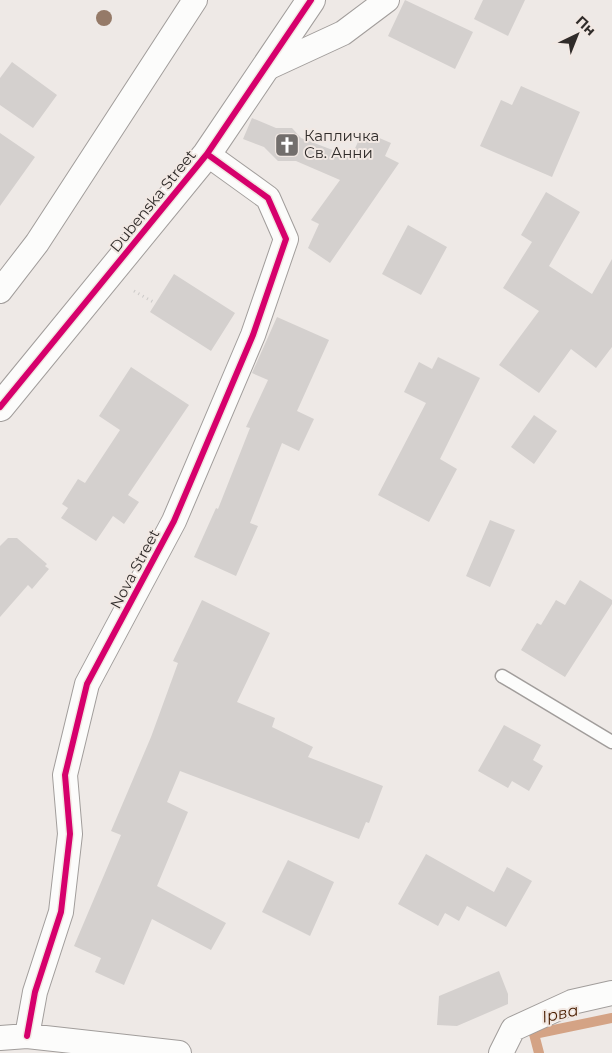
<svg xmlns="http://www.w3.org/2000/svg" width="612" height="1053" font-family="Montserrat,sans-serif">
<rect width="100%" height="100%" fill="#eee9e6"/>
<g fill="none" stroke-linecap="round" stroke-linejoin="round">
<path stroke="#d4a385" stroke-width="10" d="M539,1053L534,1034L612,1018"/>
</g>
<path fill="#d4d0ce" d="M405,0L473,32L455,69L388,36Z
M483,0H525L508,36L474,19Z
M12,62L57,95L33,128L0,105V78Z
M521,86L580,112L552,177L480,146L501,100L512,105Z
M252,118L276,128H292L301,138L351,157L363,131L391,143L385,156L399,163L330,263L308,248L319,224L311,220L340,180L296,161H278L264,147L243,139Z
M0,133L35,157L0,206Z
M546,192L580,212L549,266L592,294L612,259V347L596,368L571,349L539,393L499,365L539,311L503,288L532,242L521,235Z
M408,225L447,247L421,295L382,274Z
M174,274L235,313L211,351L150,312Z
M277,317L329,340L297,411L314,419L299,451L282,443L250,523L258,526L236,576L194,557L216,508L218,509L250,428L246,427L268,380L252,373Z
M438,357L480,378L440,459L457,469L429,522L378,495L426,403L404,392L419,362L432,369Z
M131,367L189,405L128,495L139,502L124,524L113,516L96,541L61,518L68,508L62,504L78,479L85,483L120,430L99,416Z
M534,415L557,431L534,464L511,447Z
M490,520L515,530L490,587L466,576Z
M8,538H17L47,564L45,566L49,569L32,589L28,585L0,617V546Z
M580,580L612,600V604L565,677L521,650L537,623L541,625L556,600L565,605Z
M202,600L270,633L237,702L275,718L272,727L313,747L308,757L383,786L369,823L366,822L359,839L180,771L167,802L188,812L157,886L226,923L211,950L152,919L124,985L95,972L101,958L74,946L121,835L111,831L151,737L178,663L173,661Z
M504,725L541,745L533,760L543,766L529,791L512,781L508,788L478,771Z
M426,854L494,892L507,867L532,881L506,927L467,906L459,921L445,913L438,926L398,904Z
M288,860L334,882L310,936L262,912Z
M499,971L508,994V1004L457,1026L437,1025L439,996Z"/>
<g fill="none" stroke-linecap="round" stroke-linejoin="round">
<defs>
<path id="service" d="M502,676L612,742"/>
<path id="minor" d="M265,69L343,33L387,0
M0,291L37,243L195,0
M27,1036L35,992L61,912L70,834L65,775L87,684L174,521L253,335L286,239L268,198L207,154
M0,1038L27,1036L179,1053
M501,1053L513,1029L572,1002L612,993"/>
<path id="secondary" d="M0,407L207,154L311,0"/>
</defs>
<use href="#service" stroke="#a19d9b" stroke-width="15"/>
<use href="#minor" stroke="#a19d9b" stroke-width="26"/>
<use href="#secondary" stroke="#a19d9b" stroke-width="30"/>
<path stroke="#cbc9c8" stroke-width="3" stroke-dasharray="1 4" stroke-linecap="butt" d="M134,291L155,303"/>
<use href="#service" stroke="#fcfcfb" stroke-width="12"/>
<use href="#minor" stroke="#fcfcfb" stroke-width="24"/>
<use href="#secondary" stroke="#fcfcfb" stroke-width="28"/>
<defs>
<path id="cycleway" d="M0,407L207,154L311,0
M27,1036L35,992L61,912L70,834L65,775L87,684L174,521L253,335L286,239L268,198L207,154"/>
</defs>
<use href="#cycleway" stroke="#f1e8e3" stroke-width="9"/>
<use href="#cycleway" stroke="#d6006c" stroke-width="6"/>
</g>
<circle fill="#957a68" cx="104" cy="18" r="8"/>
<defs>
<symbol id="church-square" viewBox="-11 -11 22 22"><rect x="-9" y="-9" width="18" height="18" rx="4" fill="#726e6c" stroke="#f1e8e3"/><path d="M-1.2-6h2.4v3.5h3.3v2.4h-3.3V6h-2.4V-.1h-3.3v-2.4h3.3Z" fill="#fff"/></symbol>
</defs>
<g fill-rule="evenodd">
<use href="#church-square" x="273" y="131" width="28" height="28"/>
</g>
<g text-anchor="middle" stroke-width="4" stroke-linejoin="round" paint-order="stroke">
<g font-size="15" fill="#302c2a" stroke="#f1e8e3" text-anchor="start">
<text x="304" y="141">Капличка<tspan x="304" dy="17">Св. Анни</tspan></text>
</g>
<g font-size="15" fill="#302c2a" stroke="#f1e8e3">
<text transform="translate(153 201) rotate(-51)" y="5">Dubenska Street</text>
<text transform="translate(135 569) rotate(-62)" y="5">Nova Street</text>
</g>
<g font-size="16" font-style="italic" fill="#4a1e00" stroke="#f1e8e3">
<text transform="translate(560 1013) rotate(-12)" y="6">Ірва</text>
</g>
</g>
<g transform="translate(577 35) rotate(43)" stroke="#f1e8e3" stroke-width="4" paint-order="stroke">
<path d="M0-4L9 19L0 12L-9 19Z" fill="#302c2a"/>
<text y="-8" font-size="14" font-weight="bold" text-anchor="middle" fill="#302c2a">Пн</text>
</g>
</svg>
